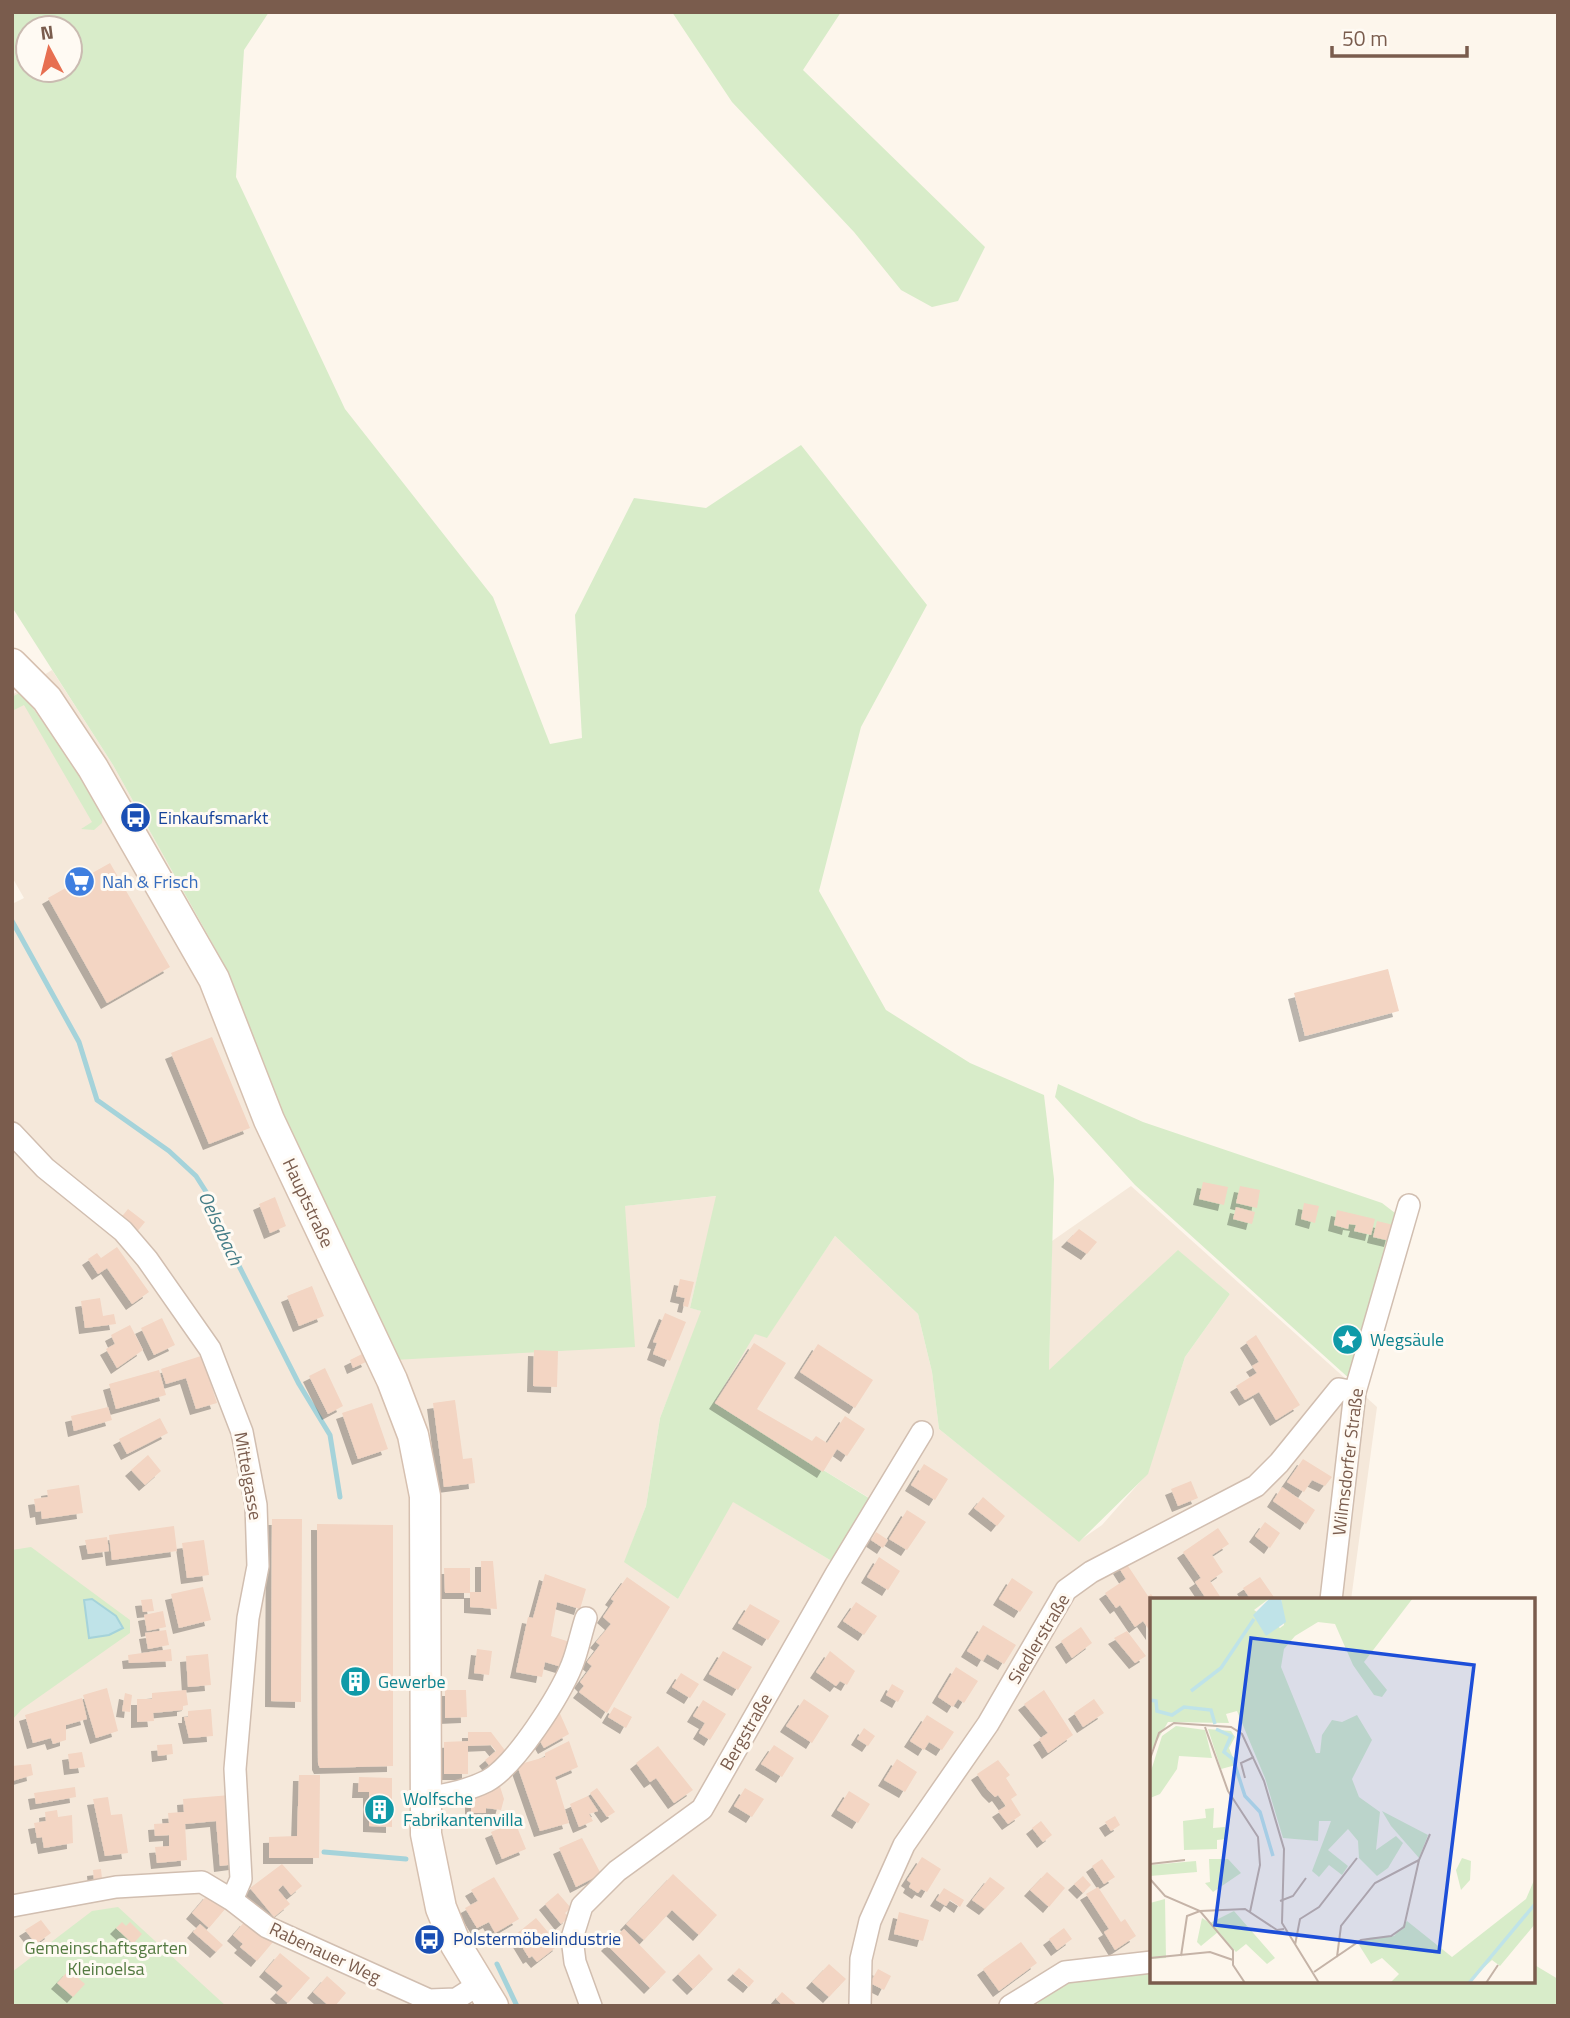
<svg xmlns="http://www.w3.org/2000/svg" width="1570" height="2018" font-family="'Titillium Web',sans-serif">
<defs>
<filter id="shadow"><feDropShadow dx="-6" dy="6" stdDeviation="0" flood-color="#0004"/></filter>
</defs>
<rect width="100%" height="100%" fill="#fdf6ec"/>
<path fill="#f5e8da" d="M52,670L113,765L220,957L257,1051L624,1206L717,1196L690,1308L702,1311L660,1418L646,1506L625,1561L678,1599L732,1501L835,1563L871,1499L713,1403L755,1333L767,1337L835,1236L918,1314L932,1372L939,1429L1079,1541L1102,1525L1147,1474L1185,1357L1230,1294L1178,1251L1049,1371L1052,1241L1131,1186L1377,1407L1351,1600H1152V1967L1064,1978L1035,2006H12V904L24,898L12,877V695Z"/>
<path fill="#d8ecc9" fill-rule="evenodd" d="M12,12H269L244,50L236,177L345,409L493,597L550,744L582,738L575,615L634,498L706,508L801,445L927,605L861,727L819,891L886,1010L970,1063L1044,1095L1054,1179L1049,1370L1178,1250L1230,1294L1185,1357L1148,1474L1079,1542L939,1429L932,1372L918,1314L835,1236L767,1338L755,1334L714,1403L872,1500L835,1563L733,1502L678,1599L624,1562L646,1506L660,1418L701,1311L690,1308L716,1196L625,1206L635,1347L393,1360L272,1105L257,1051L220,957L113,765L12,607ZM28,28H70V70H28Z
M672,12H841L803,70L985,247L958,301L932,307L901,290L854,232L732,102Z
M21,692L68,757L103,814L102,823L94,830L81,829L92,822L24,705L12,711V697Z
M1058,1084L1143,1122L1382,1203L1395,1213L1398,1223L1352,1381L1135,1185L1055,1097Z
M31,1547L130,1620V1633L22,1709L12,1720V1550Z
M118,1907L226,2006H12V1972L92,1911Z
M1533,1964L1558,1979V2006H1035L1064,1978L1152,1967V1981H1533Z"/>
<path fill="#bfe3e8" stroke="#a5d3da" stroke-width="2" d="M92,1599L116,1616L123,1628L109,1635L89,1638L84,1600Z"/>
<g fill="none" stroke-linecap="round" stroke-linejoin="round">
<path stroke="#a5d3da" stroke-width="5" d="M12,921L79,1042L97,1100L169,1151L196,1176L210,1198L238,1264L299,1384L330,1435L340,1497
M324,1852L406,1859
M497,1964L517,2006"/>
</g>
<path fill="#f3d5c3" filter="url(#shadow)" d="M110,863L170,967L107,1003L48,898Z
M1388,969L1399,1011L1305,1036L1294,993Z
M212,1037L250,1128L209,1144L171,1053Z
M1203,1182L1228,1187L1224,1205L1199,1199Z
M1240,1186L1260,1190L1257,1208L1236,1203Z
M275,1197L286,1226L270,1233L259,1204Z
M1304,1203L1319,1206L1315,1223L1301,1219Z
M1236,1207L1255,1212L1252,1224L1233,1219Z
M128,1209L145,1222L136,1233L119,1220Z
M1337,1210L1375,1219L1371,1235L1354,1231L1356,1225L1349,1224L1348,1229L1334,1225Z
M1377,1221L1394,1225L1390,1241L1373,1237Z
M1079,1229L1097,1242L1087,1254L1067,1241Z
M117,1247L149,1292L132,1304L107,1268L98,1274L88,1259L97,1253L101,1258Z
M680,1279L694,1282L688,1307L683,1306L685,1298L676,1296Z
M312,1286L324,1316L299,1326L287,1296Z
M100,1298L103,1316L114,1314L116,1324L85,1328L81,1301Z
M665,1313L686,1322L670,1361L653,1354L657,1343L653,1342Z
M162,1318L175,1345L154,1355L141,1328Z
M130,1325L143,1350L117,1368L106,1349L115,1344L111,1335Z
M1256,1335L1300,1405L1276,1420L1259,1392L1245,1400L1236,1386L1257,1373L1252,1366L1259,1362L1246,1342Z
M754,1343L786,1363L757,1409L812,1441L816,1436L827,1443L845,1416L865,1429L847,1456L837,1449L823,1472L715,1403Z
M818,1344L873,1380L855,1408L800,1372Z
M534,1350L558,1351L557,1387L533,1386Z
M364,1353L368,1361L353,1368L350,1360Z
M207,1354L214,1374L208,1375L217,1403L196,1409L186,1378L166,1384L161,1369Z
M325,1368L343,1406L328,1414L309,1376Z
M159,1370L166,1395L116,1409L109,1384Z
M455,1400L463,1459L472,1458L475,1483L444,1487L433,1403Z
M372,1403L388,1449L358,1459L342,1413Z
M108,1407L112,1420L74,1431L71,1416Z
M160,1418L168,1433L127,1454L119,1439Z
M148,1455L161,1471L145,1485L131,1470Z
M1303,1459L1332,1477L1325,1486L1312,1480L1304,1492L1287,1482Z
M924,1464L948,1479L935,1500L911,1485Z
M1191,1481L1198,1498L1178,1506L1171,1489Z
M79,1485L83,1513L42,1519L41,1511L36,1512L34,1499L48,1497L47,1490Z
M1282,1487L1315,1510L1306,1524L1273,1501Z
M983,1497L1005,1516L997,1526L974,1508Z
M907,1510L926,1522L907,1550L889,1539Z
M272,1519H302L301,1702L271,1701Z
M1265,1522L1280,1533L1270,1548L1255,1536Z
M317,1524L393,1525V1766L320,1768L318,1764Z
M174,1526L177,1551L112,1560L109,1535Z
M1218,1528L1229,1544L1212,1555L1223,1572L1210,1581L1221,1598L1207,1600L1195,1582L1201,1578L1183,1552Z
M876,1532L888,1540L883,1548L871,1540Z
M107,1537L109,1551L88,1554L85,1540Z
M204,1540L209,1575L187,1578L182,1543Z
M879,1557L900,1571L888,1590L867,1577Z
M481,1561H493L497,1609L470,1607V1592H481Z
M1126,1563L1148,1596L1151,1594L1155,1600H1152V1634L1143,1621L1135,1627L1120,1605L1116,1608L1105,1593L1126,1579L1119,1568Z
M444,1568H470V1593H445Z
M545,1574L586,1589L580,1609L557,1602L551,1636L573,1643L565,1668L545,1662L542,1677L516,1672L528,1617L533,1618Z
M627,1577L670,1607L607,1713L579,1692L584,1686L580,1682L592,1666L587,1662L600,1645L596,1642L611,1624L603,1617L614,1601L611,1599Z
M1260,1577L1276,1600H1251L1243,1588Z
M1012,1578L1033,1592L1020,1612L999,1599Z
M203,1587L211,1620L179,1628L171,1594Z
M152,1599L154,1611L143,1612L141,1600Z
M856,1602L877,1616L864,1635L843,1621Z
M750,1604L780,1621L768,1640L738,1623Z
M163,1611L166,1627L147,1631L144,1615Z
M983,1625L1016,1645L1004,1664L987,1654L983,1661L967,1651Z
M1081,1627L1092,1643L1072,1658L1061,1641Z
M166,1630L169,1645L148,1649L145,1633Z
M1127,1631L1146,1656L1135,1663L1114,1638Z
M171,1649L172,1661L129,1663L128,1655Z
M477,1649L492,1651L489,1675L474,1673Z
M723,1651L752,1667L738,1690L709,1674Z
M830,1651L855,1671L847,1685L840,1681L836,1686L816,1672Z
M208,1654L211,1685L188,1687L186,1656Z
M956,1667L978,1681L964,1703L958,1699L953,1707L938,1697Z
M681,1673L699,1684L690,1698L672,1687Z
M892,1684L904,1691L898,1702L886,1695Z
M107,1688L118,1731L96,1738L83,1695Z
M186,1690L188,1705L183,1706V1710L153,1713L154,1721L137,1722V1699H152V1693Z
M445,1690H466L467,1717L445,1718Z
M1044,1690L1073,1735L1048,1753L1039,1739L1048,1733L1024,1704Z
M125,1693L132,1695L130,1712L122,1711Z
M82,1698L87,1719L66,1725V1740L53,1744L51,1738L33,1743L25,1715Z
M804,1699L829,1716L812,1743L786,1726Z
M1094,1699L1104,1713L1083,1727L1074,1713Z
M703,1700L726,1714L710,1740L699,1733L705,1723L693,1716Z
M557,1707L569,1734L544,1748L537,1736Z
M614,1707L632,1717L626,1728L608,1717Z
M211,1709L213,1736L189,1738L184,1717H188V1711Z
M927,1715L954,1732L942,1750L929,1742L924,1750L910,1741Z
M864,1728L875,1736L868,1746L857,1739Z
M468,1732H491L507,1753L491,1768L485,1760L496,1751L491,1745L468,1746V1774H444V1742L468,1741Z
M569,1741L578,1767L555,1777L569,1823L540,1831L517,1765L545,1757V1753Z
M172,1744L173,1754L158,1756L157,1745Z
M774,1745L794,1758L782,1777L761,1764Z
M658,1746L693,1790L674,1803L656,1778L650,1782L636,1763Z
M82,1752L85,1767L70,1769L68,1754Z
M897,1759L917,1772L905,1792L884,1780Z
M998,1760L1010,1775L1006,1778L1017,1795L1011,1799L1021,1815L1008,1824L998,1811L1006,1806L998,1795L995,1797L988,1790L977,1774Z
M31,1764L33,1775L12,1781V1766Z
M299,1775H320L319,1858H269V1837L297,1836Z
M359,1777L392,1778V1827L369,1826V1792H358Z
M497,1777L504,1799L501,1810L486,1808V1813H471V1792Z
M75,1787L76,1797L36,1804L34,1793Z
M597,1788L615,1812L607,1817L590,1793Z
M745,1788L764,1799L752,1817L734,1806Z
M849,1791L870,1804L858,1823L837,1810Z
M230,1795L235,1864L220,1866L216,1821L185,1824L187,1860L157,1863L155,1847L169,1846V1835L155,1836L154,1824L169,1823L168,1813L184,1812L183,1799Z
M588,1796L598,1811L589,1814L593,1821L579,1827L570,1804Z
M108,1797L111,1815L122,1814L128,1853L105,1856L93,1799Z
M57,1810L58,1817L72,1815L73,1843L44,1848L42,1837L37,1838L34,1823L46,1821L45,1812Z
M1115,1816L1120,1825L1111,1831L1105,1822Z
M1041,1821L1052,1835L1043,1842L1032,1828Z
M515,1822L526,1849L502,1859L491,1832Z
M582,1838L601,1874L576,1887L559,1848Z
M922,1857L941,1869L927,1892L921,1889L918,1893L909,1887L911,1883L907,1880Z
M1102,1859L1115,1877L1104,1884L1092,1866Z
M282,1864L302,1886L291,1895L283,1885L278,1890L290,1904L274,1917L250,1888Z
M101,1869L102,1879L94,1880L93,1870Z
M1047,1872L1065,1888L1049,1907L1030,1890Z
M673,1874L717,1915L699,1935L672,1910L644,1940L626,1924Z
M1083,1876L1091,1885L1083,1893L1074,1884Z
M494,1877L519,1919L495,1933L489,1922L477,1928L465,1908L478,1901L471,1890Z
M990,1877L1005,1888L985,1909L972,1900Z
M1098,1887L1121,1922L1125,1919L1136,1936L1115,1950L1104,1932L1109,1929L1086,1894Z
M944,1888L964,1900L960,1907L950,1900L946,1906L936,1900Z
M209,1893L226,1908L209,1928L192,1913Z
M558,1893L571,1908L565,1913L569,1917L561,1924L545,1904Z
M899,1912L929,1920L923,1941L894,1934Z
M536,1918L559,1945L537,1962L532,1956L529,1958L515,1935Z
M41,1920L51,1933L36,1944L25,1930Z
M246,1920L273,1942L257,1961L240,1947L243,1944L233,1935Z
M122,1922L126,1926L130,1922L142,1934L133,1944L116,1928Z
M200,1924L223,1945L216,1952L193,1932Z
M1064,1928L1072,1939L1057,1950L1049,1939Z
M624,1929L666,1972L650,1988L607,1945Z
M1021,1942L1037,1963L999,1991L983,1969Z
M280,1953L310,1978L288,2003L276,1993L283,1986L265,1971Z
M699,1954L713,1969L693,1989L678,1974Z
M829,1964L846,1979L829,1997L812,1982Z
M739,1968L754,1981L749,1987L733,1974Z
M878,1969L891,1976L884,1990L870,1983Z
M69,1970L85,1984L73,1997L57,1983Z
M327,1976L346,1993L335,2006H329L313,1992Z
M782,1992L798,2006H783L776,1999Z"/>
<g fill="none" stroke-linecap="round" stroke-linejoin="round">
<defs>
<path id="street" d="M12,1133L45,1168L123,1231L147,1259L210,1349L242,1432L256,1505L258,1566L248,1618L235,1769L241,1879L232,1900
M1331,1600L1355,1392L1409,1205
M425,1798C447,1795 467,1791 487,1781C516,1765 560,1695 572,1665C578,1650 581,1633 586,1618
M12,1906L116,1887L202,1882L232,1900L267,1927L429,2000L456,1999L478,1985
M591,2006L575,1962L572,1938L582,1906L617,1871L702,1809L836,1574L922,1432
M860,2006L861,1959L870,1921L904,1845L988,1724L1066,1590L1091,1572L1256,1486L1279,1463L1339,1389L1355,1392
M1010,2006L1065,1972L1152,1962"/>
<path id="secondary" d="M12,664L47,699L93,768L214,979L269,1120L392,1380L413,1435L425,1496L426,1834L441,1908L456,1945L493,2006"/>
</defs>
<use href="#street" stroke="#d1beb0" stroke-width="24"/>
<use href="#secondary" stroke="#d6c0b0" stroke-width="33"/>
<use href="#street" stroke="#fff" stroke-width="21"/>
<use href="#secondary" stroke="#fff" stroke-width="30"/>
</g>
<defs>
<symbol id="bus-disc" viewBox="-11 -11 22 22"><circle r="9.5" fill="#1a4fb4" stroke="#fffaf3"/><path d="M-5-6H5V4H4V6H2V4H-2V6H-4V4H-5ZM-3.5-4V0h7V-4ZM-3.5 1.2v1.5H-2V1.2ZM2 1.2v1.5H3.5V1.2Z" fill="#fff"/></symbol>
<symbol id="supermarket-disc" viewBox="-11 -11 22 22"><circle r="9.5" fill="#3f7fe0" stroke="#fffaf3"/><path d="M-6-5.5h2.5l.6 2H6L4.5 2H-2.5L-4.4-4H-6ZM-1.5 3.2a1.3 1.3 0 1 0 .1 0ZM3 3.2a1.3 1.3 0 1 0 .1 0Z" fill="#fff"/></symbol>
<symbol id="sight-disc" viewBox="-11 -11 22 22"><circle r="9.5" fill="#0f9aa8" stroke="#fffaf3"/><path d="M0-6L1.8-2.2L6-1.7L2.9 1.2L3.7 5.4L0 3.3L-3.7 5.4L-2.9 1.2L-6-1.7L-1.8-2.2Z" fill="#fff"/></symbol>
<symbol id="building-disc" viewBox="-11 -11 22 22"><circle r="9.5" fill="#0f9aa8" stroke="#fffaf3"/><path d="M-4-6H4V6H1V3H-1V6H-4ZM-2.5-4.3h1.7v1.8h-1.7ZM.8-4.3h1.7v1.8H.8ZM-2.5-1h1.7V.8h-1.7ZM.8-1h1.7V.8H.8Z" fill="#fff"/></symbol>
</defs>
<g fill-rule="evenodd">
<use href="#bus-disc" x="118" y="800" width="35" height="35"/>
<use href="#supermarket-disc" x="62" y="864" width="35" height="35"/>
<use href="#sight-disc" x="1330" y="1322" width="35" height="35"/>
<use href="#building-disc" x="338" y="1664" width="35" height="35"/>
<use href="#building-disc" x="362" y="1792" width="35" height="35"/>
<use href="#bus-disc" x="412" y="1922" width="35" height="35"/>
</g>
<g text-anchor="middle" stroke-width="6" stroke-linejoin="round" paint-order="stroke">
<g font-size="18" fill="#164399" stroke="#fffaf3" text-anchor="start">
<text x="158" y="824">Einkaufsmarkt</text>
<text x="453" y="1945">Polstermöbelindustrie</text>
</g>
<g font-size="18" fill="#366cbe" stroke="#fffaf3" text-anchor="start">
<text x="102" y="888">Nah &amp; Frisch</text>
</g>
<g font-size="18" fill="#7a5c4d" stroke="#fffaf3">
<text transform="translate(308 1203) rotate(65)" y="6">Hauptstraße</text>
<text transform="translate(1348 1462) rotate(-83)" y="6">Wilmsdorfer Straße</text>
<text transform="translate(248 1476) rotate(80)" y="6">Mittelgasse</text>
<text transform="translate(1039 1639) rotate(-59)" y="6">Siedlerstraße</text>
<text transform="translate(746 1732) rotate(-60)" y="6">Bergstraße</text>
<text transform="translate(325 1953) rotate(25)" y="6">Rabenauer Weg</text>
</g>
<g font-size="18" fill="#0d838f" stroke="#fffaf3" text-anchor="start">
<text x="1370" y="1346">Wegsäule</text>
<text x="378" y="1688">Gewerbe</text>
<text x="403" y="1805">Wolfsche<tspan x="403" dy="21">Fabrikantenvilla</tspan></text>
</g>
<g font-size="18" fill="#537a41" stroke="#fffaf3">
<text x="106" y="1954">Gemeinschaftsgarten<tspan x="106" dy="21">Kleinoelsa</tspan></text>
</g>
<g font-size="19" font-style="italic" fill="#437c86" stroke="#fffaf3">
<text transform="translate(221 1228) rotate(65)" y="7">Oelsabach</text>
</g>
</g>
<g transform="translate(1150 1598)">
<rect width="385" height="385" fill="#fdf6ec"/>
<path d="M0,0H120L104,12L130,30L134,27L131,0H263L214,64L237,92L232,99L224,97L203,67L185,26L168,24L145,38L134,51L131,69L166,155H170L172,137L182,122L192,124L207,117L222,142L202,181L209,199L230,214L226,252L246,238L253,245L238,270L227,278L209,260L208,243L198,231L178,252L198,268L192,277L179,267L169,279L162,273L181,223H169L168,243L133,240L115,180L87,113L76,116L79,125L18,124L0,155ZM26,128L55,132L62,160L29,158L27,171L10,196L0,200V176L12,138ZM58,131L81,133L85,139L79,150L86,167L71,171ZM64,210L63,230L75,229L76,241L67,242V251L34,252L33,223L56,220L55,211ZM232,213L278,237L269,260L241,228ZM312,260L321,263L320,282L311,292L306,272ZM59,261H78L91,275L63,294L55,285L60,284ZM46,263L47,274L0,278V267ZM385,280V326L350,368L342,362L317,385H240L249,376L232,360L221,366L209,347L217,340L244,338L257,323L302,359L376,301ZM15,301L16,360L0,361V305ZM84,313L125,360L117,366L96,346L86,354L68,334L51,348L47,344L52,320L60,325Z" fill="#d8ecc9"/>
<path d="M120,0H131L136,24L116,38L103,17Z" fill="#bfe3e8"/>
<path fill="none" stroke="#bfe3e8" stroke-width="3.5" d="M41,93L71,70L104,21M0,102L6,103L7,113L22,117L34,109L61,112L65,126M66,131L81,138L74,154L83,161L95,198L110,214L123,258M319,385L385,306"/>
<path fill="none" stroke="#c5b3a7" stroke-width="2" d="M55,129L78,193L108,239L110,267L100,314M0,161L9,135L24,125L81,129L92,136L114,183L134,251L132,325L169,385M95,180L91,165L104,159M0,266L35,262M0,281L15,298L50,313L83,352V367L95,385M130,303L143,298L156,280M145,347L150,321L169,309L207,260M31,358L37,318L50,313L95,311L127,332L134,331M187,359L191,328L225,285L269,262M0,360L60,354L83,362M164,374L211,342L241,338L254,329L269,262L280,236M336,385L348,367"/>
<path fill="#1d4ed8" fill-opacity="0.15" stroke="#1d4ed8" stroke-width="3.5" d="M101,40L324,67L289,354L65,327Z"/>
<rect width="385" height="385" fill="none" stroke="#7a5c4d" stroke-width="3.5"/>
</g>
<rect width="1570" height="2018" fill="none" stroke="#7a5c4d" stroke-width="28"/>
<g transform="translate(49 49) rotate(353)"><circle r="33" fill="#fffaf3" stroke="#cabbb1" stroke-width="2"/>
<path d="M0-5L12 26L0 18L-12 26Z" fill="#e76f51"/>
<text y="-10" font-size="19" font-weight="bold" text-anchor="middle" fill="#7a5c4d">N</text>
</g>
<path d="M1332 46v10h135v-10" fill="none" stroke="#7a5c4d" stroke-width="3.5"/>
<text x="1342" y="46" font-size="21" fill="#7a5c4d" stroke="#fffaf3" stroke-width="5" paint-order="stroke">50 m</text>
</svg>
